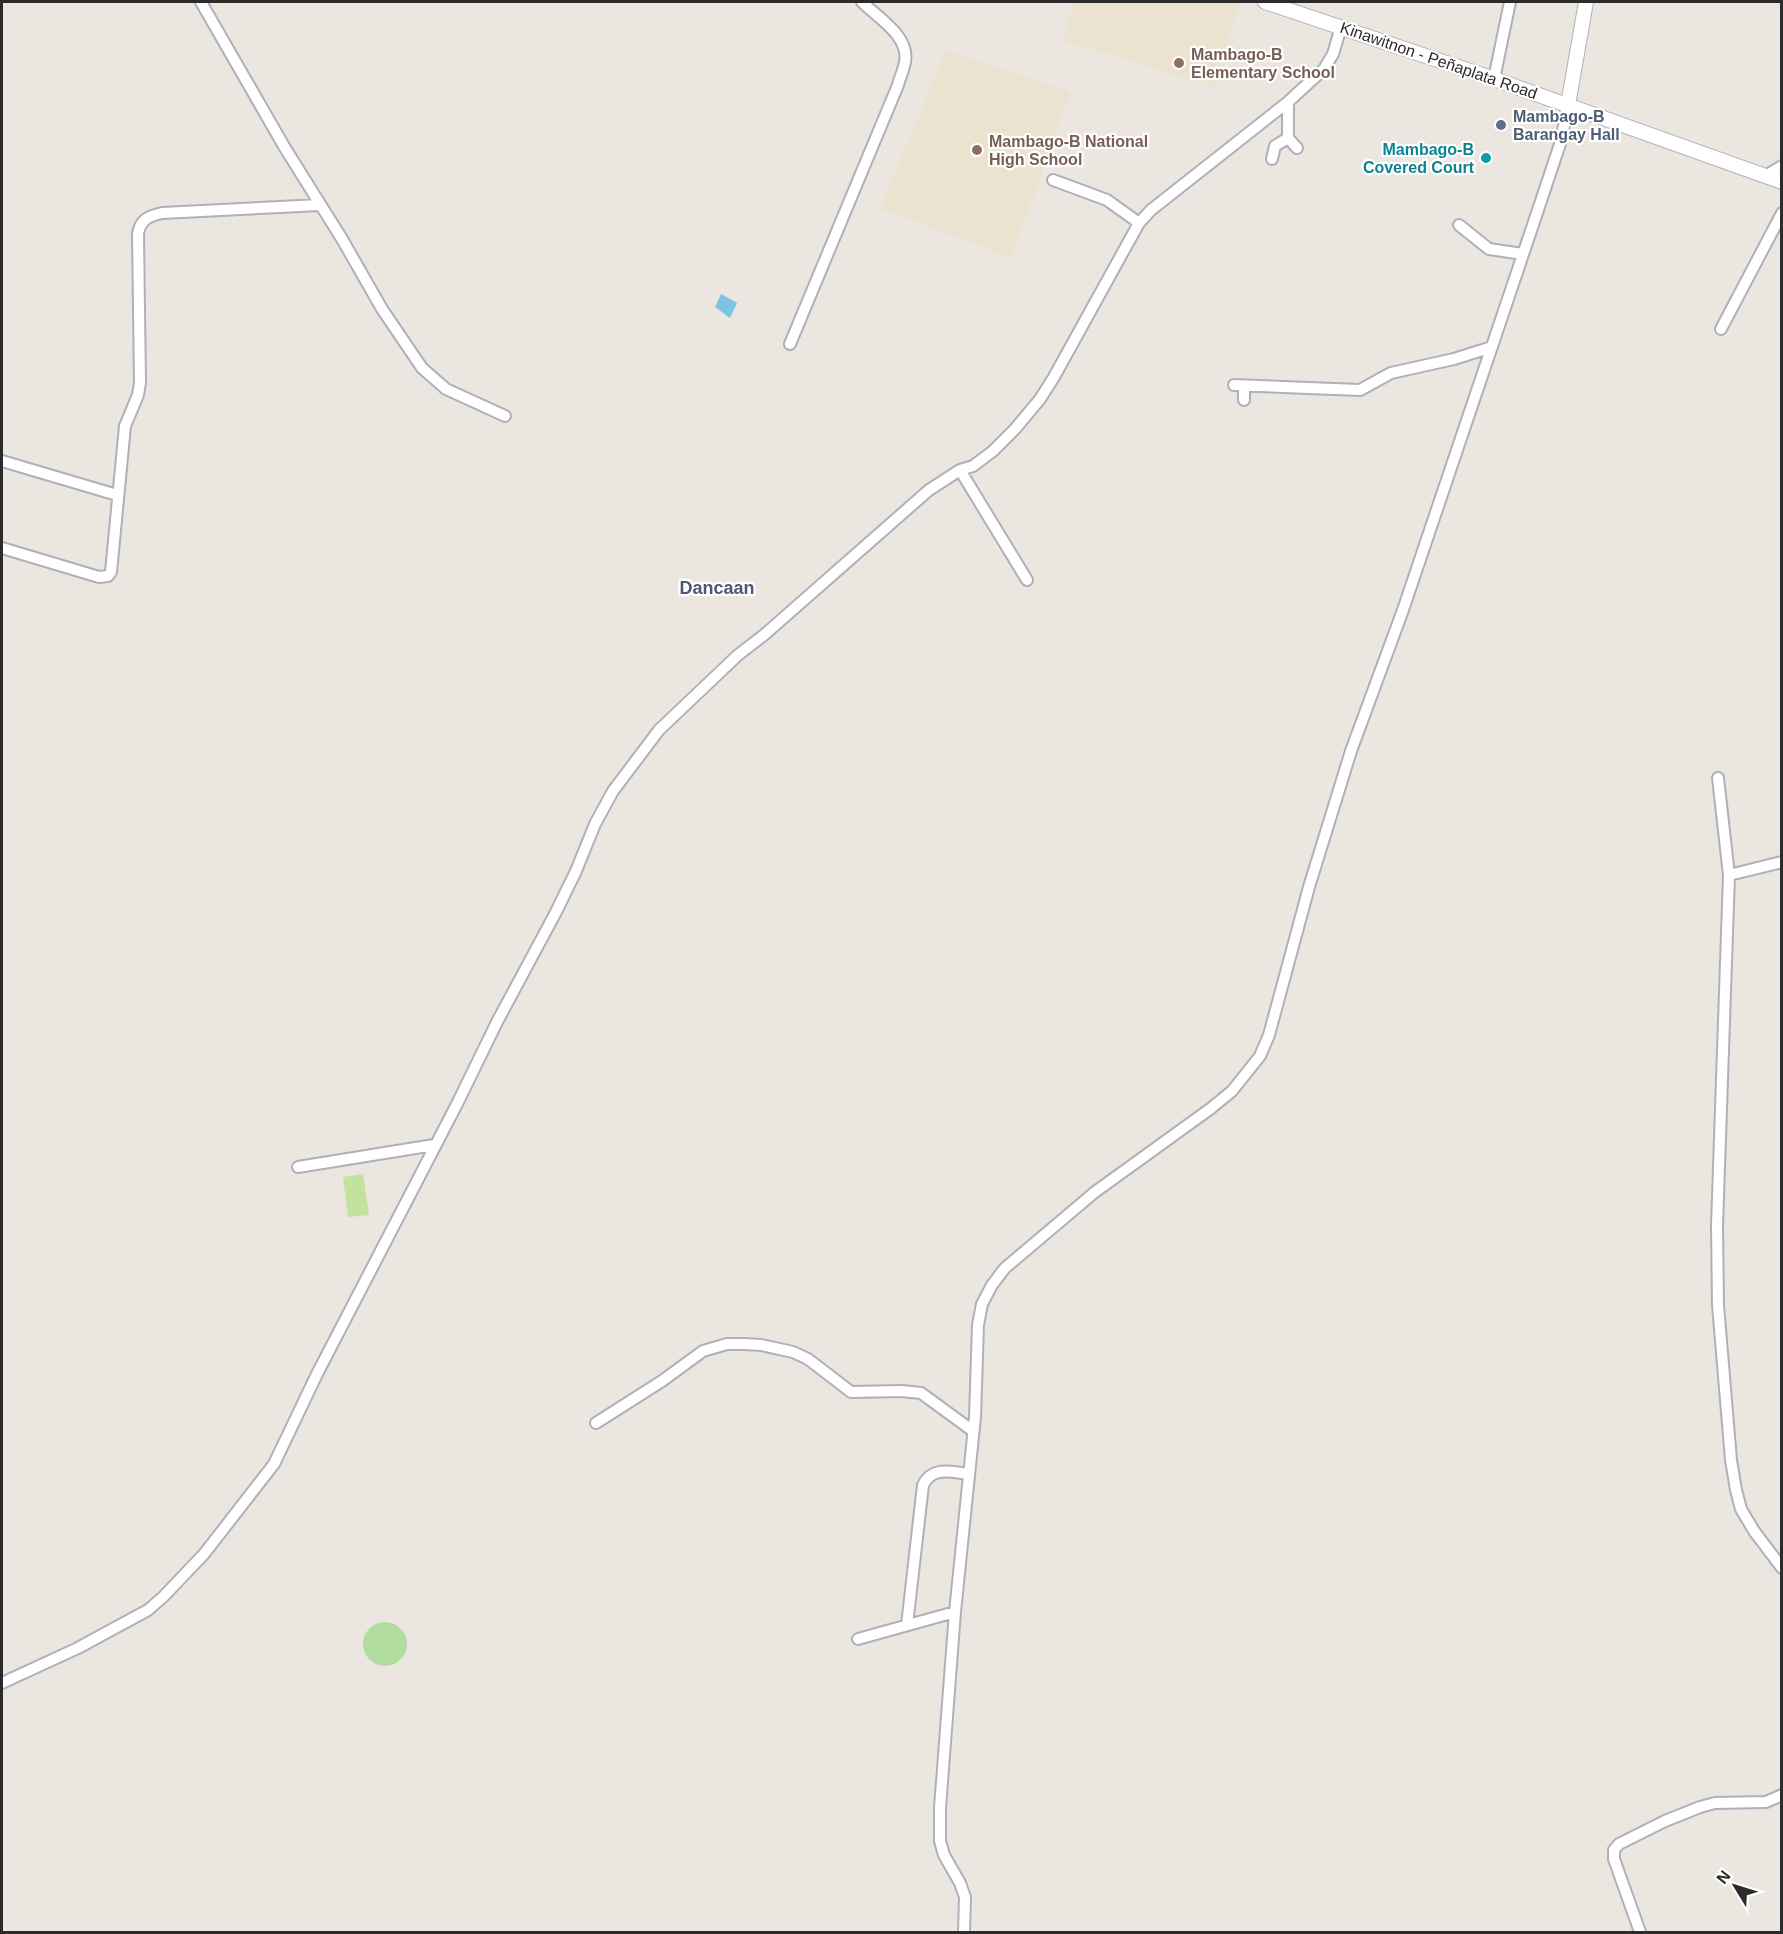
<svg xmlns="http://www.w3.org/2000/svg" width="1783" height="1934" font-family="Arial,sans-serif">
<rect width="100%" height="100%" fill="#ebe6df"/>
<path fill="#ebe3d0" d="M1074,2H1232L1240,4L1213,87L1062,40Z
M946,51L1071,92L1011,258L880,208Z"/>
<path fill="#b3dca1" d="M363 1644a22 22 0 1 1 44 0a22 22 0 1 1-44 0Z"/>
<path fill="#c3e29e" d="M363,1174L369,1215L348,1217L343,1177Z"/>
<path fill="#7dc4e2" d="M721,294L737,303L730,318L715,307Z"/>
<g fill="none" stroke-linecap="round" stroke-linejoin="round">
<defs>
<path id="street" d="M201,2L285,148L342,239L382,309L422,368L446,389L505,416
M1494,79L1510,2
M1288,102V138L1297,148
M1272,159L1275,146L1288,138
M1767,175L1782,166
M1053,180L1107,200L1139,223
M1459,225L1489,249L1523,254
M1721,329L1782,213
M790,344L898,85C900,77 904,69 905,62C910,36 877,17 862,2
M1234,385L1360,390L1391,373L1454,359L1492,347
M1244,400V386
M2,461L117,495
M960,470L1027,580
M2,548L99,577L108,576L111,572L125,426L138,395L140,383L138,233C141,219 149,216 162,213L320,205
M1718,778L1729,875L1717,1226L1718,1305L1731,1460L1736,1490L1741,1509L1754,1531L1782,1568
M1729,875L1782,862
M298,1167L434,1145
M596,1423L662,1381L703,1351L727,1344H744L761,1345L793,1352L808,1359L851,1392L902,1391L921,1393L973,1431
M907,1625L923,1485C932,1466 951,1472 968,1474
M858,1639L955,1612
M2,1683L78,1648L148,1610L163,1597L204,1554L274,1464L317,1374L457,1104L497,1022L556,912L576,871L595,824L613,791L659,730L738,655L764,635L929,490L960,470L973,466L993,451L1015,429L1040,399L1054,377L1139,223L1151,210L1288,102L1314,78L1324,69L1333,54L1341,27
M964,1932L965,1897L960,1883L944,1855L940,1841V1808L955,1612L975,1417L978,1325L982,1304L992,1285L1005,1268L1095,1192L1210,1109L1232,1091L1260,1056L1269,1035L1309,887L1351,751L1403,610L1540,204L1561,141L1568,105
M1640,1932L1614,1859V1850L1619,1844L1665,1821L1700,1807L1715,1803L1766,1802L1782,1795"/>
<path id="secondary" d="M1265,2L1494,79L1782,182
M1568,105L1586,2"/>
</defs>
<use href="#street" stroke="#afb0ba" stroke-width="14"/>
<use href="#secondary" stroke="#afb0ba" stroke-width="16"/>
<use href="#street" stroke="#fff" stroke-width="10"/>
<use href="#secondary" stroke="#fff" stroke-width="14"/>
</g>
<g fill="#8d6e63" stroke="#fff" stroke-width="2">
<circle cx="1179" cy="63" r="6"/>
<circle cx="977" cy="150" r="6"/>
</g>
<circle fill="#5c6f8a" stroke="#fff" stroke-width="2" cx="1501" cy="125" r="6"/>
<circle fill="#0f9aa8" stroke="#fff" stroke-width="2" cx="1486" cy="158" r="6"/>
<g text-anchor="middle" stroke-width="4.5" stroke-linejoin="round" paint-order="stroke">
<g font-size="16" font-weight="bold" fill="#785e54" stroke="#fff" text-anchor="start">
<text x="1191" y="60">Mambago-B<tspan x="1191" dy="18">Elementary School</tspan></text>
<text x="989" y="147">Mambago-B National<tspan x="989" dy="18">High School</tspan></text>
</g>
<g font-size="16" fill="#2b2b2b" stroke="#fff">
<text transform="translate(1439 60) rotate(19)" y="6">Kinawitnon - Peñaplata Road</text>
</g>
<g font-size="16" font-weight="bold" fill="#4e5e75" stroke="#fff" text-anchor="start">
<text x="1513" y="122">Mambago-B<tspan x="1513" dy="18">Barangay Hall</tspan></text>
</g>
<g font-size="16" font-weight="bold" fill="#0d838f" stroke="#fff" text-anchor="end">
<text x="1474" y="155">Mambago-B<tspan x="1474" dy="18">Covered Court</tspan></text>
</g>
<g font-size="18" font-weight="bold" fill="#505677" stroke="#fff">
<text x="717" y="594">Dancaan</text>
</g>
</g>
<rect width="1783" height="1934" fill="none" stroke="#2b2b2b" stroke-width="6"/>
<g transform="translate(1735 1886) rotate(308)" stroke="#ffffff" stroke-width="4.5" paint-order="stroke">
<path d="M0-4.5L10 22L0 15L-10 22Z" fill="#2b2b2b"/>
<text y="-9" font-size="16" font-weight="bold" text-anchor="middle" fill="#2b2b2b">N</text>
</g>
</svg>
